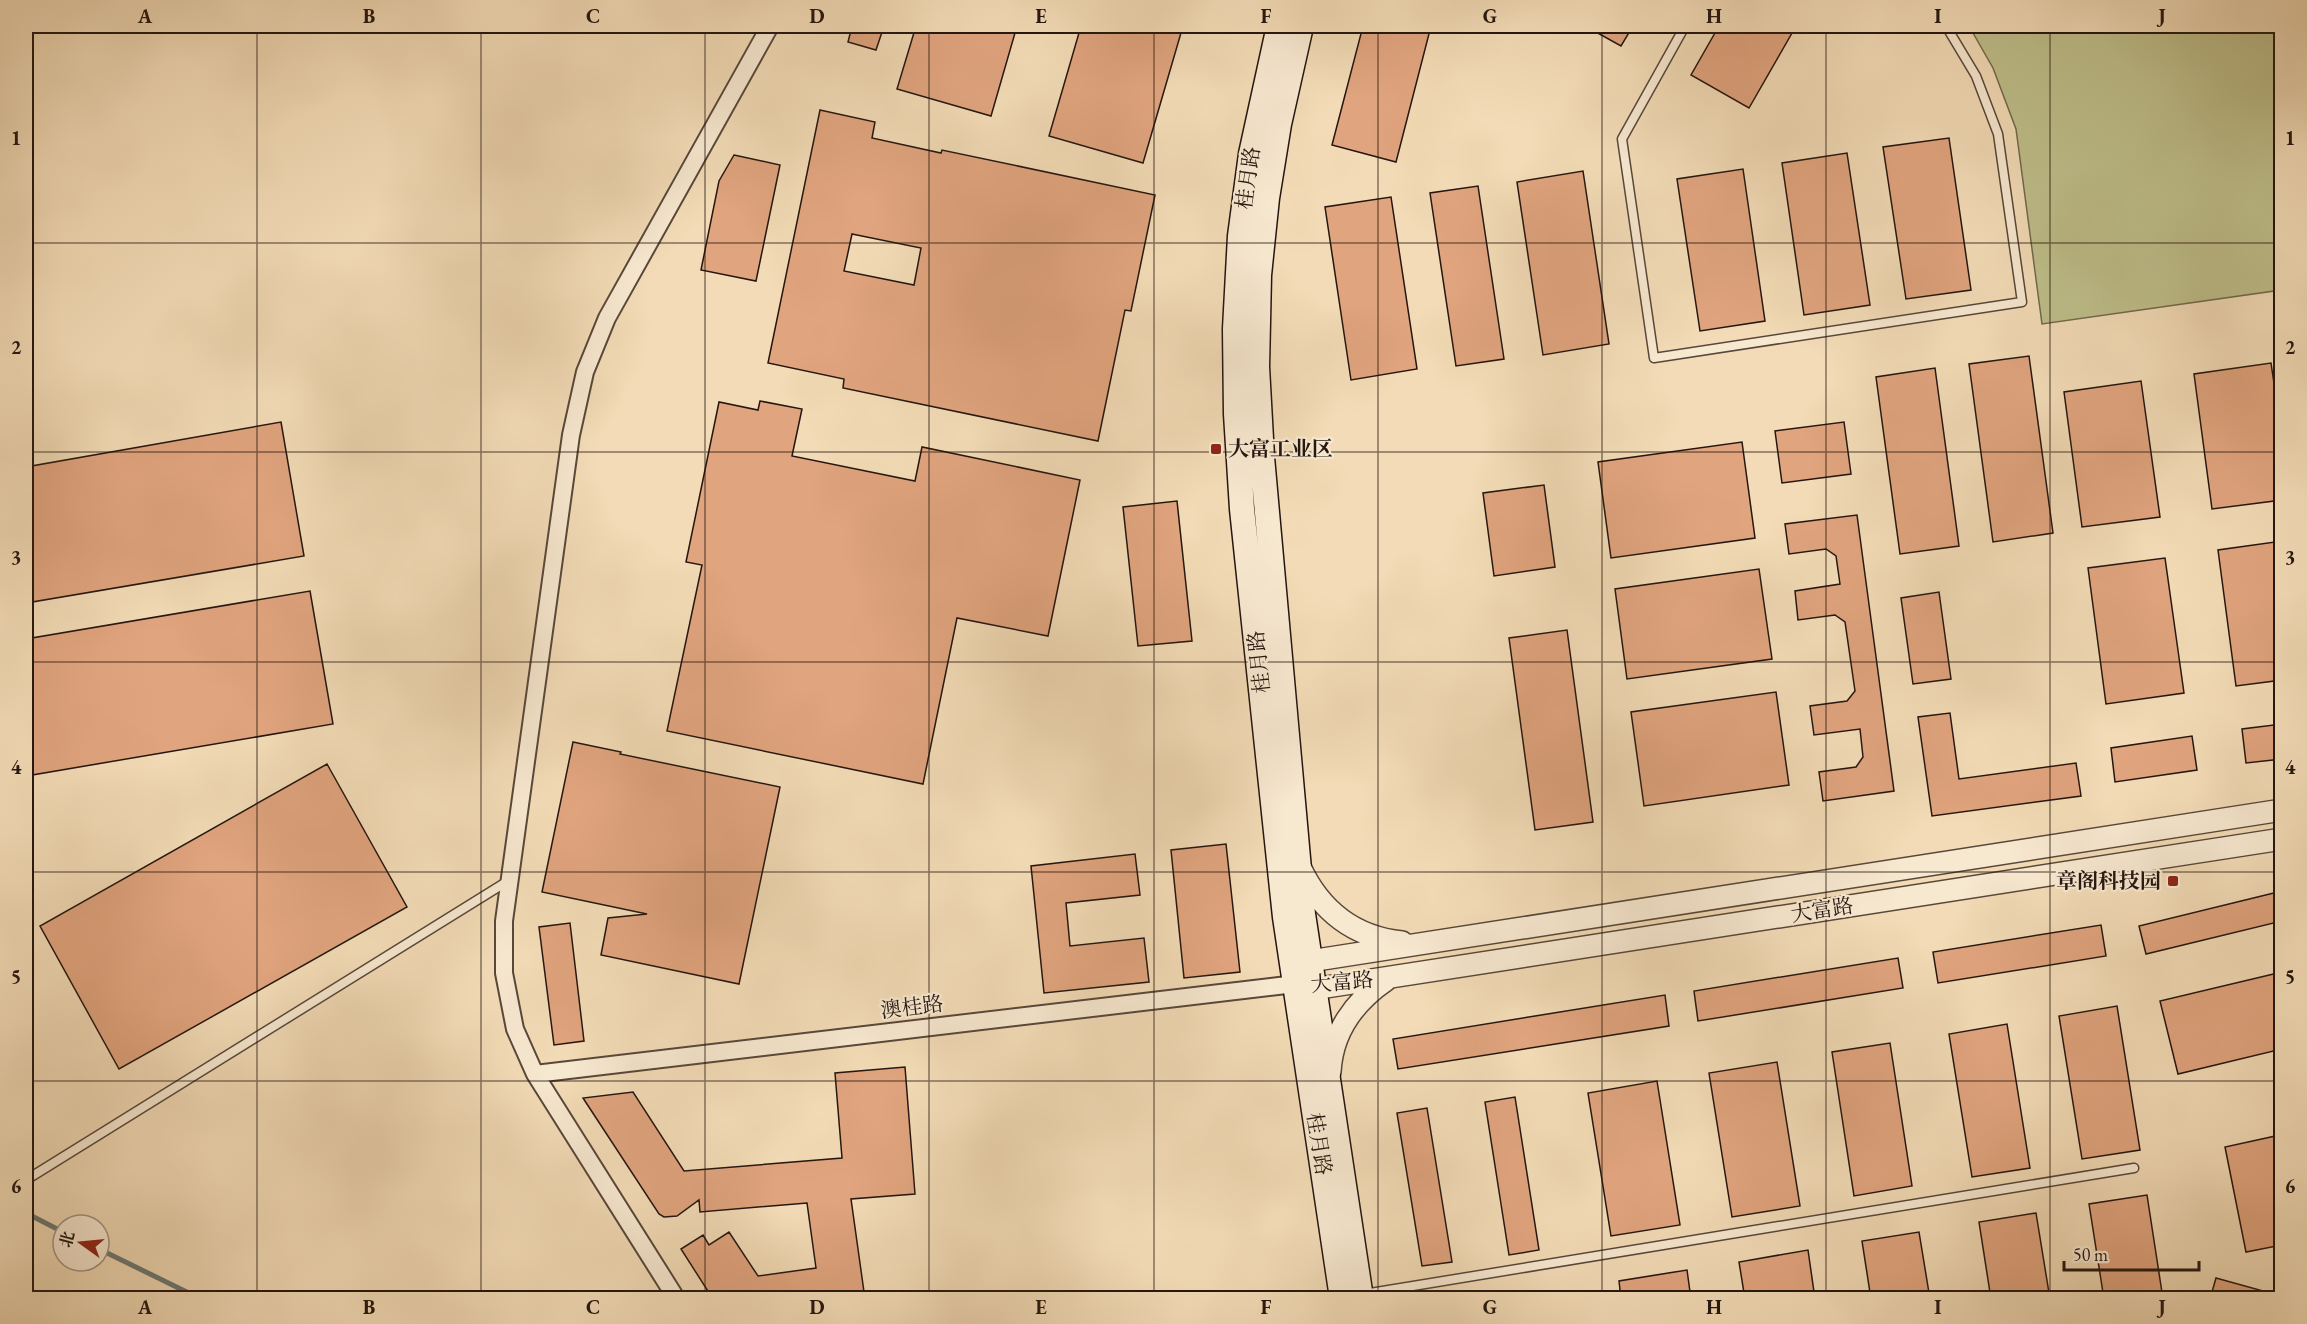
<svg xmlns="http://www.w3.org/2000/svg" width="2307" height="1324" font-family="'EB Garamond','Noto Serif SC',serif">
<rect width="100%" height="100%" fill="#f2dbb6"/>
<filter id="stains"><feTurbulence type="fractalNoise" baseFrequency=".00333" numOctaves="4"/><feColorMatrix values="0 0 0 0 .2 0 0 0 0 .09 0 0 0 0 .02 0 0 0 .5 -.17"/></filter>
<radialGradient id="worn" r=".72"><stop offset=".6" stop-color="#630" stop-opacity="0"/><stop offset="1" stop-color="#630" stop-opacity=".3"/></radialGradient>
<path fill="#bebf8b" stroke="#716a4e" stroke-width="1.5" d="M1969,26H2281V290L2042,324L2016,129L1993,68Z"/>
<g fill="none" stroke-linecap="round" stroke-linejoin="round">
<path stroke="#6c7873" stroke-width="5" d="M26,1213L63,1232
M99,1249L199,1298"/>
</g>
<path fill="#e0a47e" stroke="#241610" stroke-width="1.5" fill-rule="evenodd" d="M852,26H884L876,50L848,42Z
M916,26H1017L991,116L897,89Z
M1081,26H1183L1143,163L1049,136Z
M1363,26H1431L1396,162L1332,145Z
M1585,26H1633L1621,46Z
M1719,26H1796L1749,108L1691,75Z
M820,110L875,122L872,138L941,153L942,150L1155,195L1131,311L1125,310L1098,441L843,388L844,379L768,363ZM852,234L921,248L914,285L844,271Z
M1949,138L1971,290L1906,299L1883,147Z
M1847,153L1870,305L1804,315L1782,163Z
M734,155L780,165L756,281L701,270L719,181Z
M1743,169L1765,321L1700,331L1677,179Z
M1583,171L1609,344L1543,355L1517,182Z
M1478,186L1504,359L1456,366L1430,193Z
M1391,197L1417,369L1351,380L1325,207Z
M2029,356L2053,533L1993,542L1969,364Z
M2271,363L2282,438V500L2212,509L2194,374Z
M1935,368L1959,546L1900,554L1876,377Z
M2141,381L2160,517L2082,527L2064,392Z
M760,401L802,409L792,456L915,481L922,447L1080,480L1048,636L957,618L923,784L667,731L702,565L686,562L719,402L758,410Z
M281,422L304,556L26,603V467Z
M1844,422L1851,474L1782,483L1775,431Z
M1742,442L1755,538L1611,558L1598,462Z
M1544,485L1555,567L1494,576L1483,493Z
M1177,501L1192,641L1138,646L1123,507Z
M1857,515L1894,791L1823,801L1819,772L1856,767L1863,757L1860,729L1814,735L1810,706L1847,701L1855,691L1845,622L1835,615L1798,620L1795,591L1840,584L1836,556L1826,549L1789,554L1785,524Z
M2282,541V680L2236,686L2218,550Z
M2165,558L2184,693L2106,704L2088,568Z
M1759,569L1772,659L1627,679L1615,589Z
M310,591L333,724L26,776V639Z
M1939,592L1951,679L1913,684L1901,598Z
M1567,630L1593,822L1535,830L1509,638Z
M1776,692L1789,785L1644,806L1631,712Z
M1950,713L1959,779L2076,763L2081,796L1932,816L1918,717Z
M2282,724V759L2246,763L2242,729Z
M2192,736L2197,770L2115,782L2111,748Z
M573,742L621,752L620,754L780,787L739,984L601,955L608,918L647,914L542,892Z
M327,764L407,907L119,1069L40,926Z
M1226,844L1240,972L1184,978L1171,850Z
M1135,854L1140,895L1066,903L1070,946L1144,938L1149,982L1044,993L1031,866Z
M2282,891V921L2146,954L2139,926Z
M570,923L584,1041L554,1045L539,927Z
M2101,925L2106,956L1938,983L1933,952Z
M1898,958L1903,988L1698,1021L1694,991Z
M2282,972V1049L2178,1074L2160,1001Z
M1665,995L1669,1026L1398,1069L1393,1039Z
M2117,1006L2140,1150L2082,1159L2059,1016Z
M2007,1024L2030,1168L1972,1177L1949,1034Z
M1890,1043L1912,1186L1854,1196L1832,1052Z
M1777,1062L1800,1206L1732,1217L1709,1073Z
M905,1067L915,1194L851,1199L865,1299H713L681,1249L703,1235L709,1245L729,1232L758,1276L816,1268L807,1203L700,1212L699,1200L677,1216L664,1217L659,1214L583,1098L633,1092L684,1171L842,1158L835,1073Z
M1657,1081L1680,1225L1611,1236L1588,1093Z
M1515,1097L1539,1250L1509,1255L1485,1102Z
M1427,1108L1452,1262L1422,1266L1397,1113Z
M2280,1135L2282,1245L2246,1252L2225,1147Z
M2147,1195L2163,1299H2104L2089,1204Z
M2036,1213L2050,1299H1991L1979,1222Z
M1919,1232L1930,1299H1871L1862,1241Z
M1808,1250L1815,1299H1745L1739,1262Z
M1687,1270L1691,1299H1621L1619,1281Z
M2216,1278L2274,1294L2273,1299H2210Z"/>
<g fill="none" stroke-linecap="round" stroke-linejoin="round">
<defs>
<path id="service" d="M1685,26L1622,139L1654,358L2022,302L1998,134L1976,76L1946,26
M26,1180L508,881
M1364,1294L2134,1168"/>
<path id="minor" d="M535,1074L1295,984
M676,1298L535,1074L515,1029L504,973V921L571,435L585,372L607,318L770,26"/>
<path id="tertiary" d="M2282,810L1310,961L1295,984L1313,989L2282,839
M1300,867C1320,910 1353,937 1402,942
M1330,1072C1332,1033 1354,1002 1386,980"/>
<path id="secondary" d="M1279,26L1251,154L1240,236L1235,329L1236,414L1242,509L1285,917L1342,1298
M1301,26L1279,124L1267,198L1259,275L1257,367L1262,457L1303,914L1361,1298"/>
</defs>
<use href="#service" stroke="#58473a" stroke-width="11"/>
<use href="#minor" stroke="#58473a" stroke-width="20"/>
<use href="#tertiary" stroke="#58473a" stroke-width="24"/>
<use href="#secondary" stroke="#241610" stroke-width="27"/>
<use href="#service" stroke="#f7e8d0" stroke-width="8"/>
<use href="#minor" stroke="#f7e8d0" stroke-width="16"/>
<use href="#tertiary" stroke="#f7e8d0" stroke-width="21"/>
<use href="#secondary" stroke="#f7e8d0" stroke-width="24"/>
</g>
<path fill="none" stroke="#241610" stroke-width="1.5" stroke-opacity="0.55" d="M257,26V1298M481,26V1298M705,26V1298M929,26V1298M1154,26V1298M1378,26V1298M1602,26V1298M1826,26V1298M2050,26V1298M26,243H2282M26,452H2282M26,662H2282M26,872H2282M26,1081H2282"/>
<g fill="#8f2418" stroke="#f7e8d0" stroke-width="2">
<rect x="1210" y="443" width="12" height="12" rx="3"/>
<rect x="2167" y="875" width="12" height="12" rx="3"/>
</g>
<g text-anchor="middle" stroke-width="4.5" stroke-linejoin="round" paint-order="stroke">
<g font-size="21" fill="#241610" stroke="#f7e8d0">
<text transform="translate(1248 178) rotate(-82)" y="7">桂月路</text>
<text transform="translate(1259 662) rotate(-96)" y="7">桂月路</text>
<text transform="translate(1822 910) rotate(-9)" y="7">大富路</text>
<text transform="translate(1342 982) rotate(-5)" y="7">大富路</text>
<text transform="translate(912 1007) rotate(-7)" y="7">澳桂路</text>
<text transform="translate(1319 1144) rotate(81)" y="7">桂月路</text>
</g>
<g font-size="21" font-weight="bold" fill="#241610" stroke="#f7e8d0" text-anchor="start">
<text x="1228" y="456">大富工业区</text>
<text x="2161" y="888" text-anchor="end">章阁科技园</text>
</g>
</g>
<rect width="2307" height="1324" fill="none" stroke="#f2dbb6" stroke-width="66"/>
<g transform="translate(81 1243) rotate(285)"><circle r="28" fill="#f7e8d0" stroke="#a39483" stroke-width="1.5"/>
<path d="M0-4.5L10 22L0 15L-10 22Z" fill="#8f2418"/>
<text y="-9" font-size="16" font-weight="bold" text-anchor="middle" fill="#241610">北</text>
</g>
<path d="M2064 1261v9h135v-9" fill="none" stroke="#241610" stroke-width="3"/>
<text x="2073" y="1261" font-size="18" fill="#241610" stroke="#f7e8d0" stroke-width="4.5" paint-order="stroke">50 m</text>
<rect x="33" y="33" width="2241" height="1258" fill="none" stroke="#241610" stroke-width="2"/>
<g font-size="20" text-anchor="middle" font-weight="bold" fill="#241610">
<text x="145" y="23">A</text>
<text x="369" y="23">B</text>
<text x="593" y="23">C</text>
<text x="817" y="23">D</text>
<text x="1041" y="23">E</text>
<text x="1266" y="23">F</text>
<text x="1490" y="23">G</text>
<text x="1714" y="23">H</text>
<text x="1938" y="23">I</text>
<text x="2162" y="23">J</text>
<text x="16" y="145">1</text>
<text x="2290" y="145">1</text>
<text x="16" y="354">2</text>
<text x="2290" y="354">2</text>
<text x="16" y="564">3</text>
<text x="2290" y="564">3</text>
<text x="16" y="774">4</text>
<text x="2290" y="774">4</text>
<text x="16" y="983">5</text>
<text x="2290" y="983">5</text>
<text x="16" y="1193">6</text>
<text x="2290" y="1193">6</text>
<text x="145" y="1314">A</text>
<text x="369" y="1314">B</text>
<text x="593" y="1314">C</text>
<text x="817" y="1314">D</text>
<text x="1041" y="1314">E</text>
<text x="1266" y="1314">F</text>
<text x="1490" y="1314">G</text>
<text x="1714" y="1314">H</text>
<text x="1938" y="1314">I</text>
<text x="2162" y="1314">J</text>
</g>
<rect width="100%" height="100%" filter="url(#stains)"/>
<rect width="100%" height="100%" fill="url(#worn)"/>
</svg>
